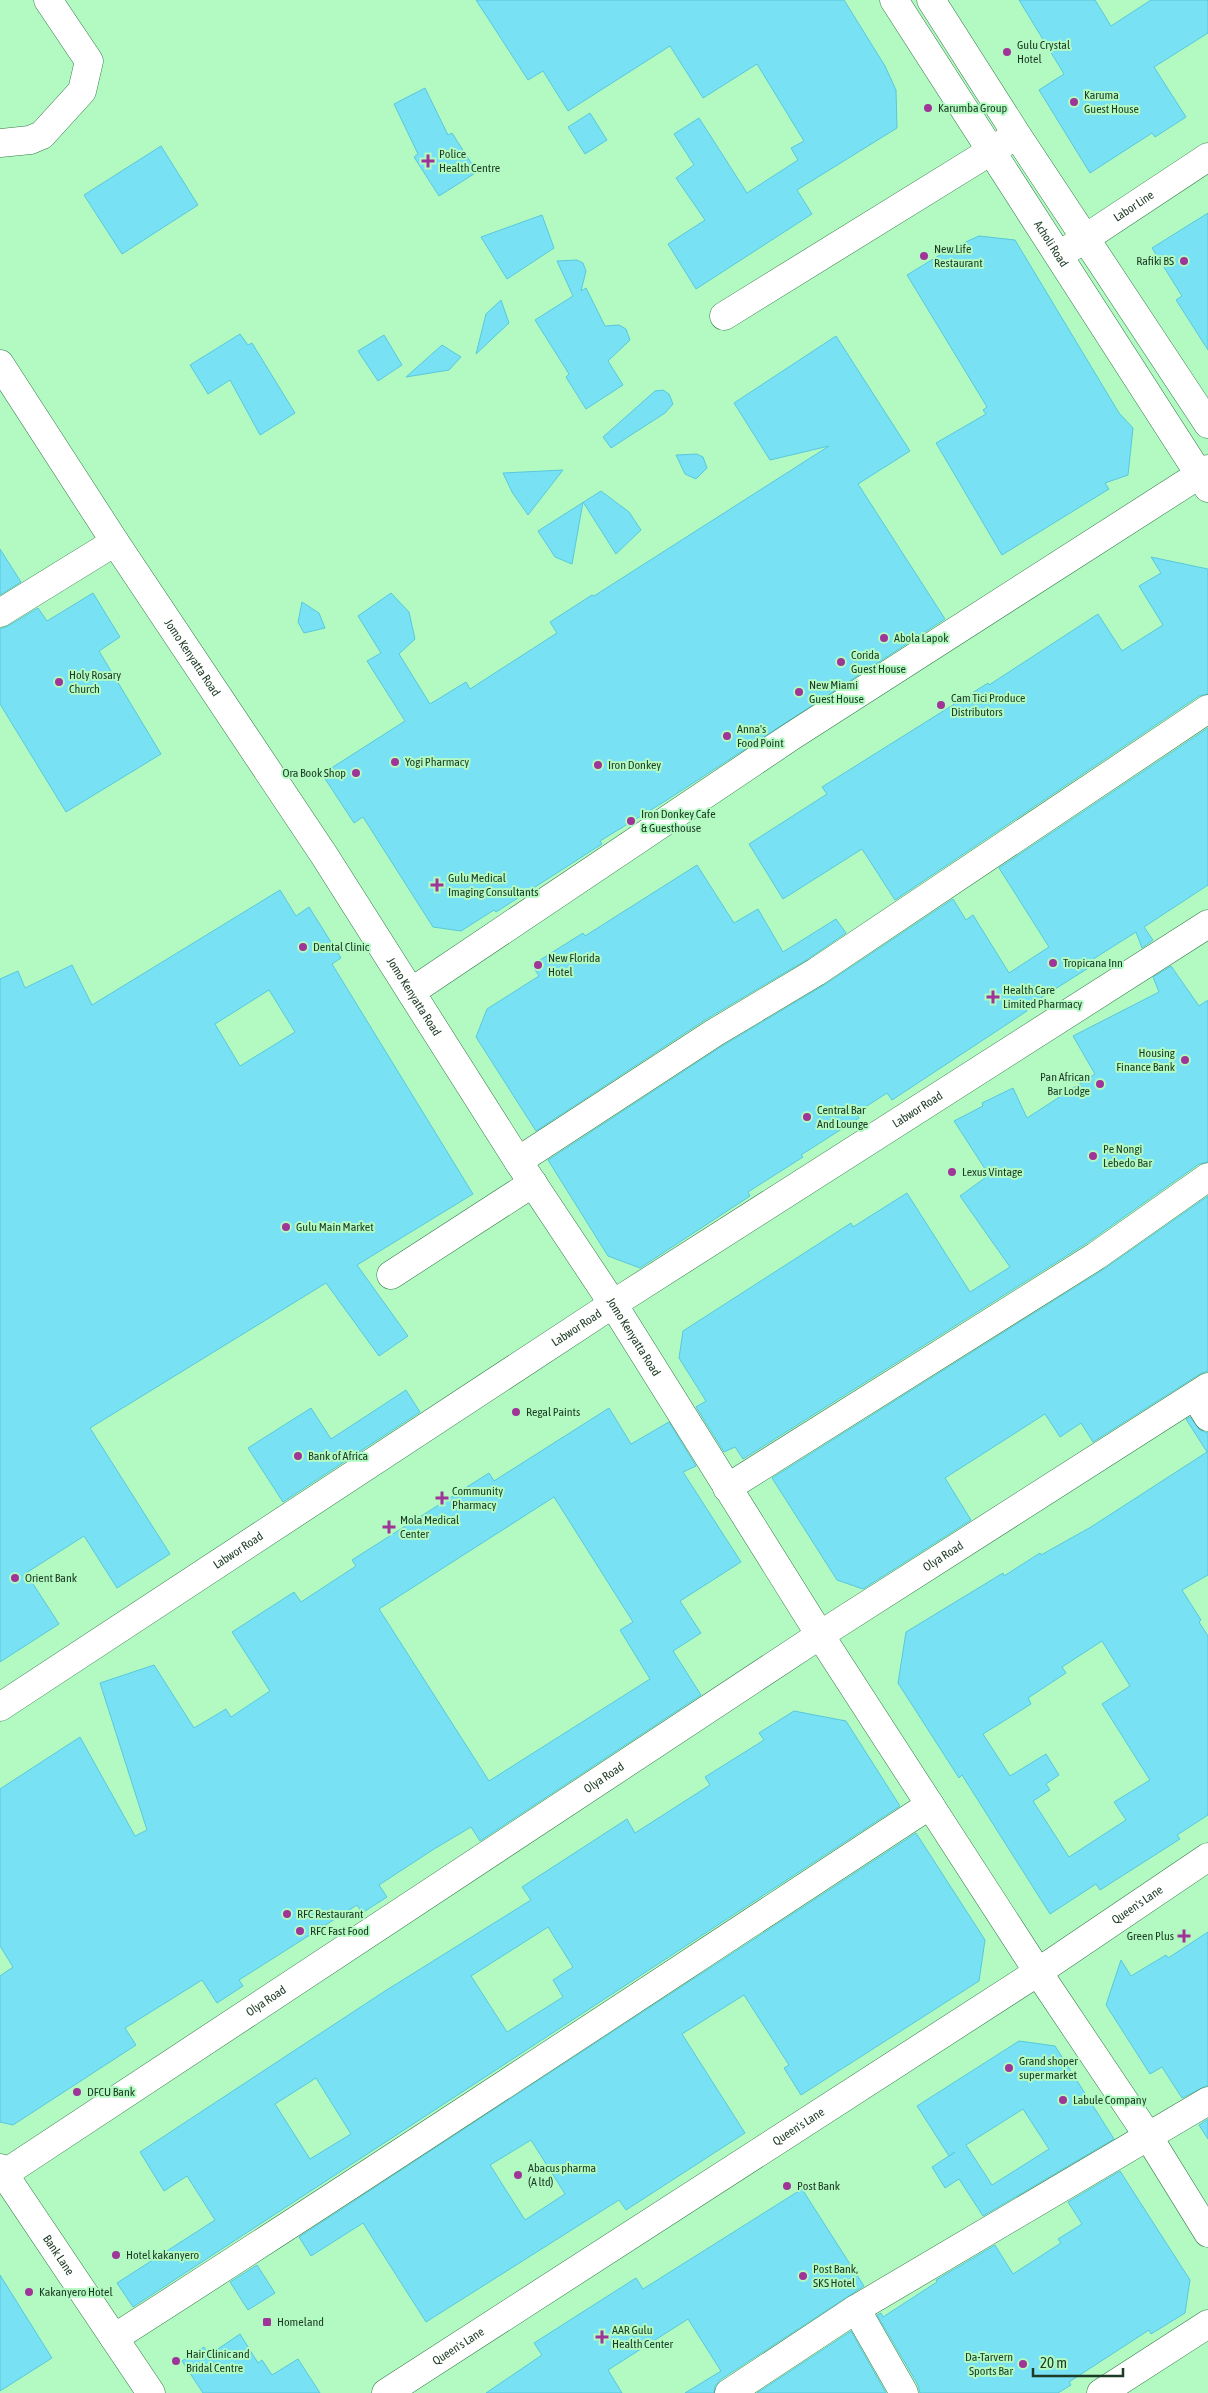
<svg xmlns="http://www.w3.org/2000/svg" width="1208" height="2393" font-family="'Asap Condensed',sans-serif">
<rect width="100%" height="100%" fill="#b2fac2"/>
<path fill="#79e1f4" stroke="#59c8db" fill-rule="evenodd" d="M476,0H844L885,66L896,90L897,128L797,190L812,214L696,289L668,244L705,220L676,178L694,165L674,134L699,118L747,193L798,160L791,148L804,141L757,64L703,98L670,46L568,111L543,71L528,80Z
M1019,0H1095L1111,26L1151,0H1208V33L1154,67L1186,117L1155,137L1152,133L1090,173L1039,90L1064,74Z
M425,88L448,135L452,133L477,172L439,196L414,157L418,154L394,104Z
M590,113L607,140L585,154L568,127Z
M161,146L198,205L122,254L84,195Z
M1208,213V350L1176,300L1182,296L1152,248Z
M542,215L554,248L507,279L481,237Z
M979,236L1015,240L1119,413L1133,428L1128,475L1105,483L1109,489L1002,555L936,443L986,414L983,410L987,407L907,275L948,250Z
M577,260L583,263L586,271L581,291L586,288L605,326L619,325L626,329L630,340L608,361L623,385L586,409L566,377L569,374L535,320L573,296L557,261Z
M501,300L509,323L476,354L486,314Z
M240,334L248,345L252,343L295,413L260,435L230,380L208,394L190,365Z
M384,335L402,365L378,381L358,351Z
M836,336L910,451L858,484L945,619L667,800L600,841L602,844L496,912L494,910L461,931L433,927L363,817L354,823L322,774L405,721L367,661L381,653L358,616L391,593L409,612L415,639L399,654L430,704L466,682L470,689L557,633L550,622L592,595L594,596L829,446L770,460L734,403Z
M442,345L461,357L449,370L406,377Z
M663,390L669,394L673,404L665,413L611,448L603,437L655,391Z
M697,454L703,457L707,468L696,479L685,474L676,455Z
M563,470L528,515L512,492L503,473Z
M601,491L629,512L641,530L616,554L583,502L572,564L555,557L538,531Z
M0,549L21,582L0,595Z
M1151,557L1208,569V694L1199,696L895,900L862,849L783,899L749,844L827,794L822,787L988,683L989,685L1098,614L1122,651L1163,625L1139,586L1161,573Z
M93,593L120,637L99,651L161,754L66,812L0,704V629L8,626L38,608L47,621Z
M302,602L319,613L325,628L304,633L298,622Z
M1208,728V885L1144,927L1153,940L1142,948L1136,932L1087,963L1090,967L1025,1008L1027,1011L892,1100L887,1093L856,1113L859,1118L801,1155L803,1157L748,1192L750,1196L640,1268L608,1256L548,1160L722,1046L824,985L953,899L966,920L973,915L1009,973L1049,947L999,868Z
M697,865L734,923L758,909L783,952L836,919L846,933L808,959L705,1020L536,1131L476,1037L487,1009L539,976L532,965L583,933L585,936Z
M280,890L296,916L309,907L341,958L332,964L473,1194L357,1265L408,1336L379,1356L326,1283L90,1428L170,1554L117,1588L84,1536L26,1573L59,1624L0,1662V979L18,971L25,988L72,965L92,1005ZM269,990L295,1032L240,1066L215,1024Z
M1171,966L1199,1006L1208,1000V1162L1199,1164L1087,1243L743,1459L735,1447L724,1452L696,1407L706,1401L679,1358L683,1331L851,1223L853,1227L907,1193L970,1292L1010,1267L960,1196L989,1175L954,1121L983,1106L982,1103L1013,1088L1027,1118L1095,1074L1073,1036L1159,992L1153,977Z
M1208,1196V1371L1200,1374L1093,1442L1081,1423L1060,1437L1045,1414L945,1478L971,1520L863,1589L837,1580L772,1478L1104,1269Z
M406,1390L420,1412L283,1502L248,1448L311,1408L331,1439Z
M609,1408L631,1444L669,1422L696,1466L683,1472L741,1562L680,1601L701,1633L673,1651L701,1695L480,1841L471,1827L434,1849L379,1885L387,1897L362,1913L357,1905L239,1980L243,1986L217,2003L202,1980L125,2028L136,2045L13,2125L0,2122V1976L13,1967L0,1946V1789L80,1737L135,1836L147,1830L100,1683L154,1665L194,1728L226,1709L231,1717L270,1691L232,1632L294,1592L301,1602L356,1566L352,1560L489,1473L494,1481ZM554,1497L633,1622L620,1630L650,1679L489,1781L379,1609Z
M1190,1417L1200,1430L1208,1433V1575L1182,1590L1201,1620L1199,1622L1208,1636V1815L1177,1835L1180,1839L1100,1890L1096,1884L1050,1914L962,1775L959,1778L898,1683L906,1632L1003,1573L1004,1576L1040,1553L1041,1555L1091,1527L1207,1452L1186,1419ZM1102,1641L1130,1686L1102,1704L1150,1780L1114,1802L1126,1820L1069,1857L1033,1801L1050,1790L1046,1784L1059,1775L1046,1754L1010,1776L983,1734L1031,1704L1028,1698L1066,1673L1062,1667Z
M794,1711L846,1721L900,1806L133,2307L117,2283L215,2220L187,2176L164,2191L140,2152L385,1991L531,1900L522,1887L627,1819L635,1833L710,1785L705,1777L764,1740L759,1733ZM548,1927L573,1967L553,1980L563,1997L507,2032L471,1976ZM316,2078L351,2134L310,2159L275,2104Z
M916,1833L985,1940L979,1981L801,2095L784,2068L789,2065L744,1995L682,2034L745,2133L626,2210L619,2200L426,2322L363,2223L311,2256L299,2237ZM531,2140L565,2194L525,2220L490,2165Z
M1208,1932V2085L1182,2098L1162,2067L1150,2074L1106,2005L1121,1960L1131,1976L1166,1955L1168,1958Z
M1019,2041L1055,2046L1114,2139L983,2216L959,2179L945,2188L932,2167L955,2152L949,2156L917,2106ZM1023,2109L1049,2149L992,2185L966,2145Z
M1208,2119V2139L1199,2125Z
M1120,2171L1190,2280L1185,2313L1151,2334L1149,2330L1069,2382L1071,2385L1058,2393H920L918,2385L877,2315L881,2313L883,2317L937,2282L936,2280L995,2245L1013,2274L1061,2243L1058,2239L1082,2224L1068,2202Z
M802,2189L864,2286L720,2380L715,2386L714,2393H685L721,2371L688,2319L608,2370L622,2393H486L542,2355L534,2343L636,2278L643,2289Z
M257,2265L275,2293L248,2310L230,2282Z
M0,2275L52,2358L0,2391Z
M851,2331L886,2393H757Z
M240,2334L258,2363L262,2360L272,2375L298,2359L320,2393H203L182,2361L204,2347L209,2355Z"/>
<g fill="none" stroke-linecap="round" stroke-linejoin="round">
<defs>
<g id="minor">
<path id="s1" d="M894,0L1208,488"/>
<path d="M931,0L1017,135L1208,424"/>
<path d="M0,143L30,140L42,135L82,91L89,61L48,0"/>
<path id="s2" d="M1072,247L1208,157"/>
<path d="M724,316L1007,141"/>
<path d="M0,613L115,542"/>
<path d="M411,992L792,736L1208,469"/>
<path d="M518,1161L714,1033L816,972L1208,709"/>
<path d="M391,1275L533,1183"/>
<path d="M1195,1396L1208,1417"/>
<path d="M727,1488L1096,1256L1208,1177"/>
<path id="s3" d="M0,1707L613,1304L1208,924"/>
<path id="s4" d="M0,2168L151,2393"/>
<path id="s5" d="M4,2174L820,1635L1208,1387"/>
<path d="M856,2309L904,2393"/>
<path d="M114,2338C388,2163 658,1983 930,1805"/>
<path id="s6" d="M386,2393L1038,1972L1208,1857"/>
<path d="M729,2393L856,2309L1208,2101"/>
</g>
<g id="major">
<path id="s7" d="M0,364L115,542L324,855L518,1161L613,1304L820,1635L1038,1972L1148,2136L1208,2233"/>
<path d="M1101,2393L1208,2324"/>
</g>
</defs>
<use href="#minor" stroke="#357a4a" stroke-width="29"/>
<use href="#major" stroke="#357a4a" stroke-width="29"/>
<use href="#minor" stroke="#fff" stroke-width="28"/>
<use href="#major" stroke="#fff" stroke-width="28"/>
</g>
<g fill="#9f3597" stroke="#b2fac2" stroke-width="2">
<circle cx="1007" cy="52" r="5"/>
<circle cx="1074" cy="102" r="5"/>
<circle cx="928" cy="108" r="5"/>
<path d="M425.5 153.5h5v5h5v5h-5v5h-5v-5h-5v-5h5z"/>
<circle cx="924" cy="256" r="5"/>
<circle cx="1184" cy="261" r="5"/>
<circle cx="884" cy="638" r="5"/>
<circle cx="841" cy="662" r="5"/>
<circle cx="59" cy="682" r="5"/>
<circle cx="799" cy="692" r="5"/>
<circle cx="941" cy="705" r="5"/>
<circle cx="727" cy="736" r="5"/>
<circle cx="395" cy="762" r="5"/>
<circle cx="598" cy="765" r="5"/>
<circle cx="356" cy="773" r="5"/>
<circle cx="631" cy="821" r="5"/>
<path d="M434.5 877.5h5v5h5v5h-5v5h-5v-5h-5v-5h5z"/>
<circle cx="303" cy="947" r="5"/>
<circle cx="1053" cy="963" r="5"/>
<circle cx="538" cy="965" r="5"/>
<path d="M990.5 989.5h5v5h5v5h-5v5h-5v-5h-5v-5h5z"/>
<circle cx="1185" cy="1060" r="5"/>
<circle cx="1100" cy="1084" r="5"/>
<circle cx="807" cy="1117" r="5"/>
<circle cx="1093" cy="1156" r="5"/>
<circle cx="952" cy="1172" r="5"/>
<circle cx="286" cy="1227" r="5"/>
<circle cx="516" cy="1412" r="5"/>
<circle cx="298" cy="1456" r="5"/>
<path d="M439.5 1490.5h5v5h5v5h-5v5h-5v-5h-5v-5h5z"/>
<path d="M386.5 1519.5h5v5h5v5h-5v5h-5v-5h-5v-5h5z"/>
<circle cx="15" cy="1578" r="5"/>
<circle cx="287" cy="1914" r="5"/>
<circle cx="300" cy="1931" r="5"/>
<path d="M1181.5 1928.5h5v5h5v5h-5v5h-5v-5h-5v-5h5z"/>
<circle cx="1009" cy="2068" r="5"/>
<circle cx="77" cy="2092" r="5"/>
<circle cx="1063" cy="2100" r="5"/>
<circle cx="518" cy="2175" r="5"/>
<circle cx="787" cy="2186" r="5"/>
<circle cx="116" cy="2255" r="5"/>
<circle cx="803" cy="2276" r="5"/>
<circle cx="29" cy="2292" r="5"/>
<rect x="262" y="2317" width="10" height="10" rx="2.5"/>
<path d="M599.5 2329.5h5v5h5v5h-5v5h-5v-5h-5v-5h5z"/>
<circle cx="176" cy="2361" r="5"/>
<circle cx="1023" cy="2364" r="5"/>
</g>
<g text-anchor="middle" stroke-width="4" stroke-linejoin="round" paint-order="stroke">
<g font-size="12" fill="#1d3a24" stroke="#b2fac2" text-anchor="start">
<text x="1017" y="49">Gulu Crystal<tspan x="1017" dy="14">Hotel</tspan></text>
<text x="1084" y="99">Karuma<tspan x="1084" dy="14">Guest House</tspan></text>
<text x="938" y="112">Karumba Group</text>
<text x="439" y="158">Police<tspan x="439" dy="14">Health Centre</tspan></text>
<text x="934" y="253">New Life<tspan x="934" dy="14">Restaurant</tspan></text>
<text x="1174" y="265" text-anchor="end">Rafiki BS</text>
<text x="894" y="642">Abola Lapok</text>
<text x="851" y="659">Corida<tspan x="851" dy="14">Guest House</tspan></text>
<text x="69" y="679">Holy Rosary<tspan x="69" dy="14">Church</tspan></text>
<text x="809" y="689">New Miami<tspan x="809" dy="14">Guest House</tspan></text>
<text x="951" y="702">Cam Tici Produce<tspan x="951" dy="14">Distributors</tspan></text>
<text x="737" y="733">Anna's<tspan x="737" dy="14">Food Point</tspan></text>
<text x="405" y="766">Yogi Pharmacy</text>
<text x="608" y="769">Iron Donkey</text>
<text x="346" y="777" text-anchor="end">Ora Book Shop</text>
<text x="641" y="818">Iron Donkey Cafe<tspan x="641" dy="14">&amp; Guesthouse</tspan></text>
<text x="448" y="882">Gulu Medical<tspan x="448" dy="14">Imaging Consultants</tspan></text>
<text x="313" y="951">Dental Clinic</text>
<text x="548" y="962">New Florida<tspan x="548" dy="14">Hotel</tspan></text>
<text x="1063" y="967">Tropicana Inn</text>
<text x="1003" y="994">Health Care<tspan x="1003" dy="14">Limited Pharmacy</tspan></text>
<text x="1175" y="1057" text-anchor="end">Housing<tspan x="1175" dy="14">Finance Bank</tspan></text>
<text x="1090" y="1081" text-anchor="end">Pan African<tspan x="1090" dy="14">Bar Lodge</tspan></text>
<text x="817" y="1114">Central Bar<tspan x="817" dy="14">And Lounge</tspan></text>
<text x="1103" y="1153">Pe Nongi<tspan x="1103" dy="14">Lebedo Bar</tspan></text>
<text x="962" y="1176">Lexus Vintage</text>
<text x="296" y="1231">Gulu Main Market</text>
<text x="526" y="1416">Regal Paints</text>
<text x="308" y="1460">Bank of Africa</text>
<text x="452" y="1495">Community<tspan x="452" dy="14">Pharmacy</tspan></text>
<text x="400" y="1524">Mola Medical<tspan x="400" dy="14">Center</tspan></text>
<text x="25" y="1582">Orient Bank</text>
<text x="297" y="1918">RFC Restaurant</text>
<text x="310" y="1935">RFC Fast Food</text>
<text x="1174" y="1940" text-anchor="end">Green Plus</text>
<text x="1019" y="2065">Grand shoper<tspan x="1019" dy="14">super market</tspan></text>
<text x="87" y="2096">DFCU Bank</text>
<text x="1073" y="2104">Labule Company</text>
<text x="528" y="2172">Abacus pharma<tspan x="528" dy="14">(A ltd)</tspan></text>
<text x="797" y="2190">Post Bank</text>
<text x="126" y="2259">Hotel kakanyero</text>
<text x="813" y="2273">Post Bank,<tspan x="813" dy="14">SKS Hotel</tspan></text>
<text x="39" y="2296">Kakanyero Hotel</text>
<text x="277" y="2326">Homeland</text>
<text x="612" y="2334">AAR Gulu<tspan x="612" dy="14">Health Center</tspan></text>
<text x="186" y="2358">Hair Clinic and<tspan x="186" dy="14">Bridal Centre</tspan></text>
<text x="1013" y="2361" text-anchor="end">Da-Tarvern<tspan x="1013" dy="14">Sports Bar</tspan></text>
</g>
<g font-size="12" fill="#1d3a24" stroke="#b2fac2">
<text dy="4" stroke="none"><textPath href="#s2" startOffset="74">Labor Line</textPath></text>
<text dy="4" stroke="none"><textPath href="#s1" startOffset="290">Acholi Road</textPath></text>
<text dy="4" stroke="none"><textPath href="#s7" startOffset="351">Jomo Kenyatta Road</textPath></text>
<text dy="4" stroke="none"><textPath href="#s7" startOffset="756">Jomo Kenyatta Road</textPath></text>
<text dy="4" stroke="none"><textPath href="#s3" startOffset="1095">Labwor Road</textPath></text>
<text dy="4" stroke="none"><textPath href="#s3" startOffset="690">Labwor Road</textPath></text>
<text dy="4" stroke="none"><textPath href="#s7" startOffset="1161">Jomo Kenyatta Road</textPath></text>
<text dy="4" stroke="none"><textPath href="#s3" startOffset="285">Labwor Road</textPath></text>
<text dy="4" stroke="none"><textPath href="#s5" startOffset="1124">Olya Road</textPath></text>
<text dy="4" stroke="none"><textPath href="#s5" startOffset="719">Olya Road</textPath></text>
<text dy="4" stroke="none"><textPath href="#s6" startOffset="896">Queen's Lane</textPath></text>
<text dy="4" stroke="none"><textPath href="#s5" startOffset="314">Olya Road</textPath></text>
<text dy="4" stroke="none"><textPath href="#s6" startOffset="491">Queen's Lane</textPath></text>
<text dy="4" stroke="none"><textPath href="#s4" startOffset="105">Bank Lane</textPath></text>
<text dy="4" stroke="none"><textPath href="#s6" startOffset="86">Queen's Lane</textPath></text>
</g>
</g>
<path d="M1033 2368v8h90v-8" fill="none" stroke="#1d3a24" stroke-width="2.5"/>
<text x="1040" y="2368" font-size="15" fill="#1d3a24" stroke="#b2fac2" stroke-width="4" paint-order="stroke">20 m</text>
</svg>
